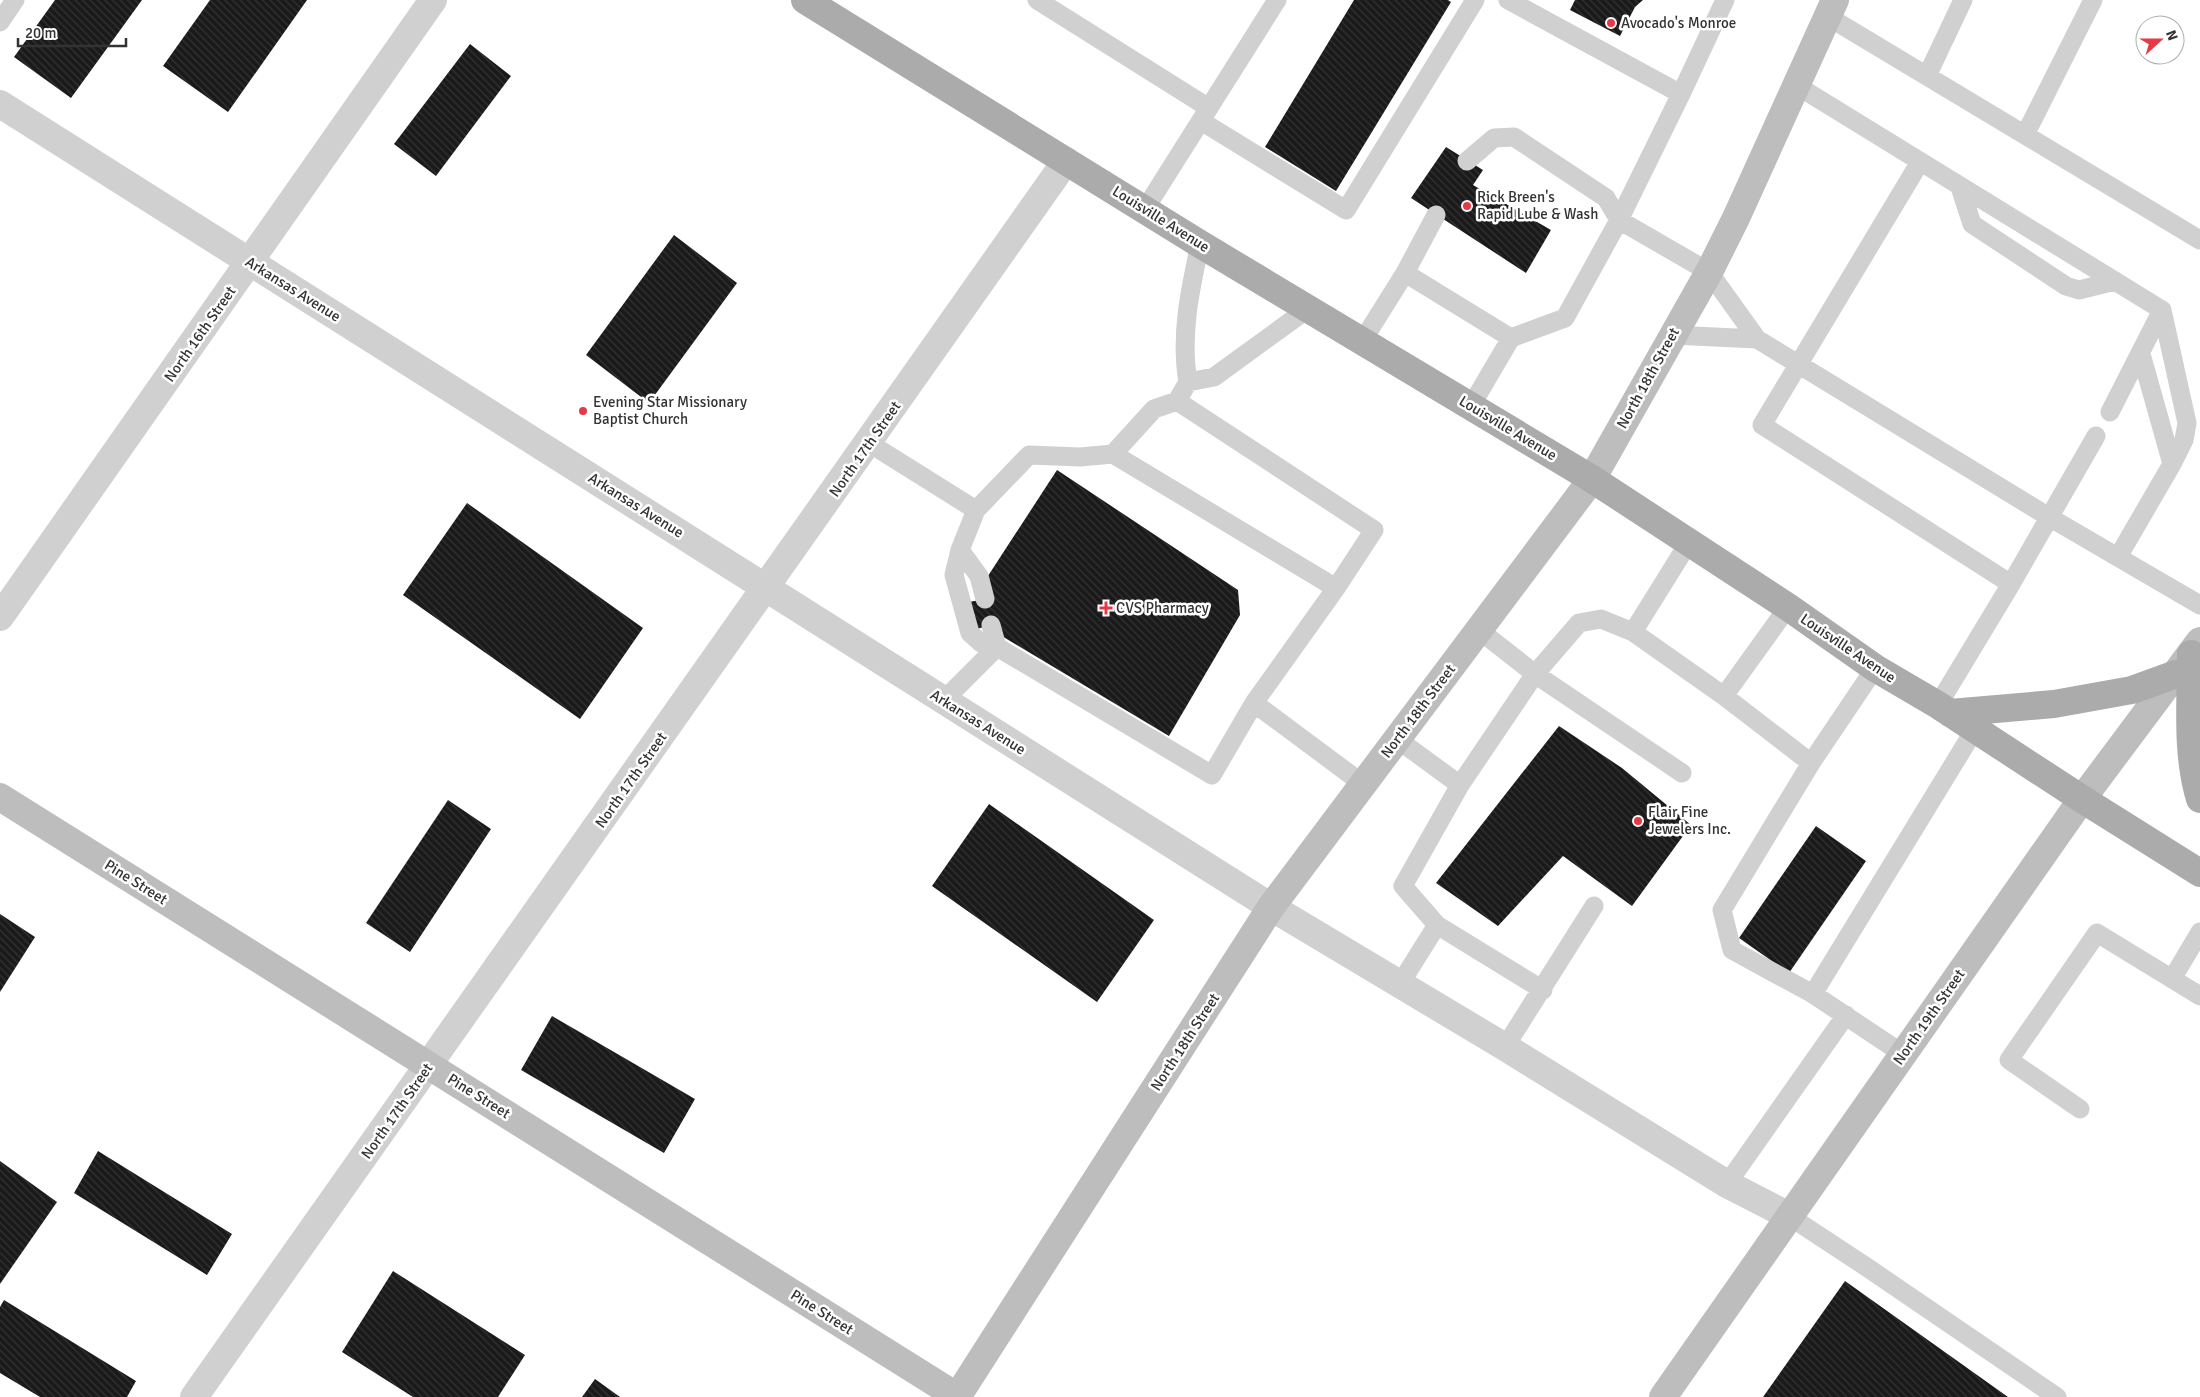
<svg xmlns="http://www.w3.org/2000/svg" width="2200" height="1397" font-family="Signika,sans-serif">
<defs>
<pattern id="building-back-hatch" width="6" height="6" patternUnits="userSpaceOnUse" patternTransform="scale(1.25)"><rect width="6" height="6" fill="#1a1a1a"/><path d="M-1 5l2 2M0 0l6 6M5-1l2 2" fill="none" stroke="#333"/></pattern>
</defs>
<rect width="100%" height="100%" fill="#fff"/>
<path fill="url(#building-back-hatch)" d="M55,0H142L71,98L14,57Z
M210,0H307L228,112L163,66Z
M1354,0H1448L1451,2L1336,191L1265,147Z
M1575,0H1643L1635,7L1620,36L1570,10Z
M470,44L511,76L436,176L394,144Z
M1446,147L1483,170L1473,185L1551,230L1526,273L1411,198Z
M674,235L737,283L649,403L586,355Z
M1057,470L1238,590L1240,615L1169,736L1000,635L991,625L977,629L969,602L985,599L986,579Z
M467,503L643,628L580,719L403,595Z
M1559,726L1622,768L1691,825L1632,906L1563,856L1498,926L1436,883Z
M448,800L491,829L410,952L366,923Z
M989,804L1154,920L1097,1002L932,886Z
M1816,826L1866,861L1789,973L1739,938Z
M0,914L35,937L0,992Z
M552,1016L695,1099L664,1153L521,1070Z
M98,1151L232,1234L207,1275L74,1193Z
M0,1161L57,1202L0,1284Z
M393,1271L525,1355L498,1397H413L342,1352Z
M1845,1281L2008,1397H1763Z
M4,1300L136,1381L127,1397H40L0,1373V1307Z
M595,1379L620,1397H582Z"/>
<g fill="none" stroke-linecap="round" stroke-linejoin="round">
<path stroke="#d0d0d0" stroke-width="19" d="M1037,0L1209,108
M1508,0L1681,94L1725,0
M1827,16L2200,240
M0,22L15,0
M1927,76L1963,0
M1796,85L2162,310L2187,423L2184,440L2172,464
M1201,121L1346,210L1475,0
M2025,135L2093,0
M1467,161L1494,138L1514,137L1606,198L1619,220L1709,272L1757,339L1672,335
M1920,162L1762,425L2011,584L1938,705
M1960,187L1972,224L2066,286L2079,290L2115,281
M1145,209L1277,0
M1405,273L1511,338L1565,318L1619,220L1681,94
M1757,339L2049,517L2200,605
M1363,340L1405,273L1436,215
M1188,382L1214,377L1309,308
M1177,401L1188,382C1180,336 1190,290 1200,244
M1471,406L1511,338
M2110,412L2162,310
M869,443L976,510
M1113,454L1154,409L1177,401L1374,530L1336,588L1113,454L1080,457L1029,455L976,510L960,550L954,575L970,633L981,643L997,647L1212,775L1254,703L1336,588
M1689,542L1633,632L1724,696L1788,607
M960,550L979,576L985,599
M2118,557L2172,464L2141,354
M2011,584L2096,436
M991,625L997,647
M1479,630L1535,674L1579,623L1601,619L1633,632
M1875,668L1811,763L1722,910L1732,950L1813,994L1903,1054
M1724,696L1811,763
M944,700L997,647
M1254,703L1363,784
M1397,739L1460,785L1535,674L1682,773
M1437,925L1543,990
M2172,979L2200,932
M1400,984L1437,925L1403,886L1460,785
M1813,994L1975,729
M1505,1047L1594,906
M2080,1109L2009,1060L2097,933L2200,996
M1727,1184L1846,1015
M1789,1216L1868,1268L2057,1397"/>
<path stroke="#d0d0d0" stroke-width="28" d="M0,104L1271,907L1505,1047L1727,1184L1789,1216
M0,617L433,0
M194,1397L1066,161"/>
<path stroke="#bdbdbd" stroke-width="28" d="M0,797L958,1397
M957,1397L1271,907L1592,479L1709,272L1736,218L1835,0
M1663,1397L2082,799L2200,641"/>
<path stroke="#ababab" stroke-width="28" d="M805,0L1200,244L1592,479L1788,607L1875,668L1938,705L2082,799L2200,873
M2191,654C2191,701 2186,753 2200,799
M1950,713L2054,704L2132,690L2176,674"/>
</g>
<g fill="#e63946" stroke="#fff" stroke-width="2">
<circle cx="1611" cy="23" r="5"/>
<circle cx="1467" cy="206" r="5"/>
<circle cx="583" cy="411" r="5"/>
<path d="M1103.5 600.5h5v5h5v5h-5v5h-5v-5h-5v-5h5z"/>
<circle cx="1638" cy="821" r="5"/>
</g>
<g text-anchor="middle" stroke-width="5" stroke-linejoin="round" paint-order="stroke">
<g font-size="15" fill="#333" stroke="#fff" text-anchor="start">
<text x="1621" y="28">Avocado's Monroe</text>
<text x="1477" y="202">Rick Breen's<tspan x="1477" dy="17">Rapid Lube &amp; Wash</tspan></text>
<text x="593" y="407">Evening Star Missionary<tspan x="593" dy="17">Baptist Church</tspan></text>
<text x="1116" y="613">CVS Pharmacy</text>
<text x="1648" y="817">Flair Fine<tspan x="1648" dy="17">Jewelers Inc.</tspan></text>
</g>
<g font-size="15" fill="#333" stroke="#fff">
<text transform="translate(1161 219) rotate(32)" y="5">Louisville Avenue</text>
<text transform="translate(293 289) rotate(32)" y="5">Arkansas Avenue</text>
<text transform="translate(200 334) rotate(-55)" y="5">North 16th Street</text>
<text transform="translate(1648 378) rotate(-61)" y="5">North 18th Street</text>
<text transform="translate(1508 428) rotate(31)" y="5">Louisville Avenue</text>
<text transform="translate(865 449) rotate(-55)" y="5">North 17th Street</text>
<text transform="translate(636 505) rotate(32)" y="5">Arkansas Avenue</text>
<text transform="translate(1848 648) rotate(34)" y="5">Louisville Avenue</text>
<text transform="translate(1418 711) rotate(-53)" y="5">North 18th Street</text>
<text transform="translate(978 722) rotate(32)" y="5">Arkansas Avenue</text>
<text transform="translate(631 780) rotate(-55)" y="5">North 17th Street</text>
<text transform="translate(136 882) rotate(32)" y="5">Pine Street</text>
<text transform="translate(1929 1017) rotate(-55)" y="5">North 19th Street</text>
<text transform="translate(1185 1042) rotate(-57)" y="5">North 18th Street</text>
<text transform="translate(479 1096) rotate(32)" y="5">Pine Street</text>
<text transform="translate(397 1111) rotate(-55)" y="5">North 17th Street</text>
<text transform="translate(822 1312) rotate(32)" y="5">Pine Street</text>
</g>
</g>
<g transform="translate(2160 40) rotate(69)"><circle r="24" fill="#ffffff" stroke="#adadad"/>
<path d="M0-4L9 19L0 12L-9 19Z" fill="#e63946"/>
<text y="-8" font-size="14" font-weight="bold" text-anchor="middle" fill="#333333">N</text>
</g>
<path d="M18 38v8h108v-8" fill="none" stroke="#333333" stroke-width="2.5"/>
<text x="25" y="38" font-size="15" fill="#333333" stroke="#ffffff" stroke-width="4" paint-order="stroke">20 m</text>
</svg>
